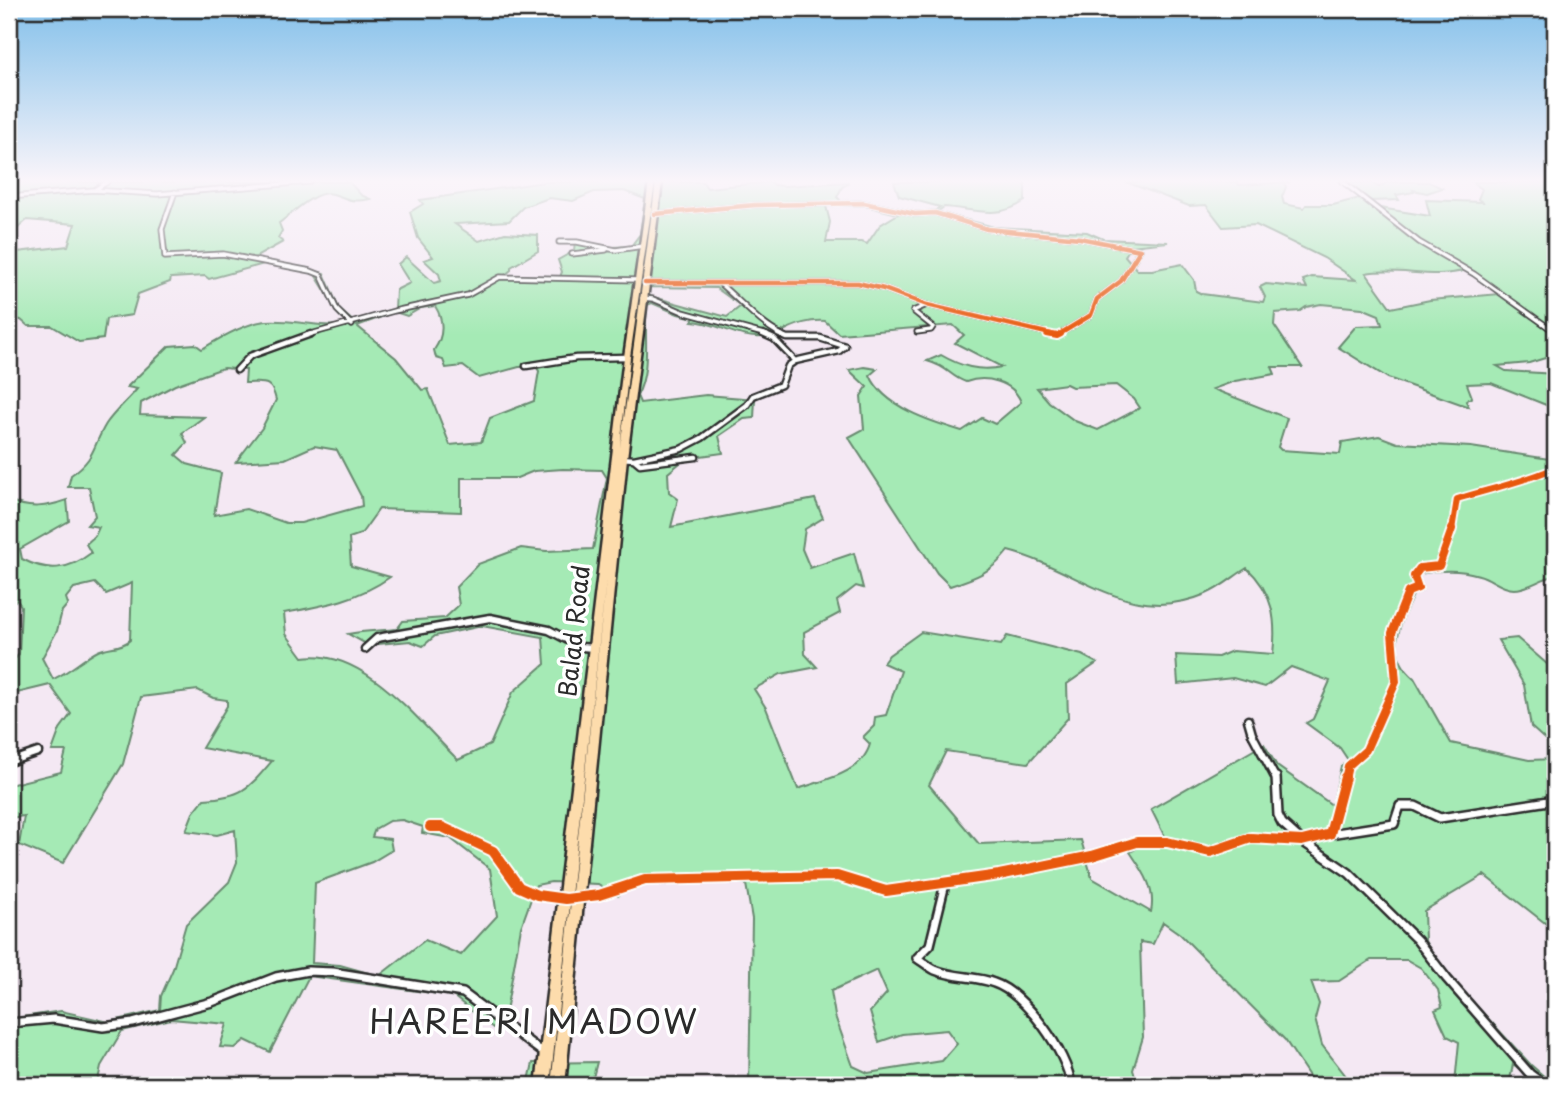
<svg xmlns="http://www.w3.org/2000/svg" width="1564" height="1094" font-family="'Playpen Sans',sans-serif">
<rect width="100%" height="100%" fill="#f4e8f3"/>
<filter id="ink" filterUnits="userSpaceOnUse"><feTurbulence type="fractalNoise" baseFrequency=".0143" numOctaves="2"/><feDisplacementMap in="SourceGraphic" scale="14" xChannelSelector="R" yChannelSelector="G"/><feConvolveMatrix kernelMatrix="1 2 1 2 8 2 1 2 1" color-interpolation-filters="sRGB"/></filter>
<g filter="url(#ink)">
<path fill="#a5eab5" stroke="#688a70" stroke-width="2" fill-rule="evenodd" d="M9,182H349L361,195L370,199C351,203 350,199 333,194C315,189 293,213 279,223L282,231L278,238L283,242L254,258L324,273L339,309L355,323L395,310L396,290L410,283L398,264L406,257L434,283L441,281L439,274L424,260L433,257L418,238L410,212L423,204L420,200L544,182H703L707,188L771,182L774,185L784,186L848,182V184L842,187L837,197L841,201L917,212H933L940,207L899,196L894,182H1025V201C998,220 974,209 944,207L937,212L994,227L1087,232L1103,239L1168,242L1131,246L1125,256L1137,270H1152L1182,264L1194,280L1196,291L1202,294L1263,302L1265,297L1260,287L1266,284L1307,288L1303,280L1312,277L1356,280L1324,258L1256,225L1223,227L1206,205L1189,206L1126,182H1238L1239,185L1290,182H1284L1286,187L1282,197L1284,204L1304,208L1306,205H1333L1360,198L1340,182L1372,183L1379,187L1388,182H1429L1442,188L1427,193L1413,190L1414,192L1396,195L1399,200L1370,201L1380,208L1430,216L1426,200L1482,202L1478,199L1482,189L1472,182H1555V355L1529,363L1497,366L1506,371L1555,374V412L1546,405L1491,383L1467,384L1472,397L1466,401L1469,407L1388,378L1338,347L1356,326L1382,325L1379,315L1362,308L1321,304L1306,307L1300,311L1275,313L1274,325L1302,367H1272L1275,374L1235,381L1213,389L1287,418L1278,447L1281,450L1340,454L1342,442L1379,436L1397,443L1471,447L1549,459L1555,452V576C1540,578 1530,589 1514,589C1501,589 1491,578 1479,575C1460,569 1438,570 1419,574L1422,591L1414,593C1401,622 1384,653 1414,678L1451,743L1529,760L1555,759V931L1484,875L1424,911L1425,941L1436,962L1531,1065L1554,1085H1540L1513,1064L1509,1085H1449L1455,1083L1459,1042L1447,1036L1435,1010L1442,1007L1438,990L1421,968L1407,960H1371L1339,981L1311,982L1319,1004L1315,1019L1322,1045L1353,1085H1315L1285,1040L1180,934L1163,922L1153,944L1140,942L1143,1037L1133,1070L1138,1085H749L752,919L746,884H645L629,888L618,896L598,884L551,882L536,885L521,927L505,1017L493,1028L453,996L309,976L270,1052L245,1040L235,1048L220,1047L227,1024L171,1019L122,1031L101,1066L97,1085H9V1019L61,1011L109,1022L160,1010L161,996L173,969L186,924L229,882L237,862L235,830L217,835L186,831L193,813L204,799C242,797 248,789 272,761L202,748L227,706V700L213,698L198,690L141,697L123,764L63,863L19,845L24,816L9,818V785L61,772L66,751H52L60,729L71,714L50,685L13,694L9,691V666L19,654L21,606L17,600L11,603L9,599V500C29,510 47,507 67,500L69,521L20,549L22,559C47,572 68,571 91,553L86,544L95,536L99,527L87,525L95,516L89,487H68L71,475C96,458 92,447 106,424C114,412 127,401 137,389L127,387L169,346L195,344L202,349C218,339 248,322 267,321C294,319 321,329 348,324L335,311L333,303L314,273L264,264L209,279L205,276L171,278L170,282L138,294L132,315L106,319L103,339L79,342L52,326H28L21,320L9,318V253L68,246L75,224L27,220L9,236ZM624,191L645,199L640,234L631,246L612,247L575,241L574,251L558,260L562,272L559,279L504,276L511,270V267L538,251V235L505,233L479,241L455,224L509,221L523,207L549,198L573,201L594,192ZM826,206H865L898,214L880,225L867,244L862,242H826L830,222ZM1466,270L1500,294L1430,300L1391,308L1366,273C1399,267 1434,280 1466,270ZM650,287L716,288L741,306L727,317L646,295ZM652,303L678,314L694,318L692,321C716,322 738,339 762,337C785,334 797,319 825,321L839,334L953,325L964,335L955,343L1002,367C979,372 960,366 941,355L927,361C949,367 949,376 966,382C985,375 1013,381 1021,402L995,424L982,418L962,431C932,422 883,407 870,375L877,369L864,367L849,370L867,387L861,396L864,429L849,437L851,441L937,573L950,586C975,578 992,572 1008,551C1080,569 1128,627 1206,594C1221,588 1234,576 1247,568C1273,592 1277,620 1273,654L1232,651L1218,657L1176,655L1178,684L1233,678L1265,687L1291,667L1330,681L1313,719L1306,723L1340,748L1348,760L1341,766L1332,805L1277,766L1264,744L1151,809L1163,833L1166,848L1141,846L1130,852C1143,871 1156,888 1151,912L1092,878L1081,840L979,844L929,785L946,751L1028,763L1068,718L1067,684L1097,663L1082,655L1007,636L1001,645L921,632L889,655L883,663L901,671L886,715L875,717L874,726L863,737L870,744C862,774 823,780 798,789L766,708L754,689L781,674L817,667L805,654L804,632L840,613L837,601L856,586L863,588L854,553L810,568L802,549L805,529L823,518L815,499L671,527L678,499L669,492L668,473L686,458L723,453L719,436L744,419L754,418L755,399L706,395L640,403L637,396C652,368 643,334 647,305ZM435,306C444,320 444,336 434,350L436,358L443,360L446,368L463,366L479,378L519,367H536L539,371L534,401L490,418L481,442L450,445L428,389L422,390L396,358L357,326L395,312L407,316L421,308ZM223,368L246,370L245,383C264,383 271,379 276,400L262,428L236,462L285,459L314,446L337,450L361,496L362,506L301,523H286L246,509L214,515L221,473L187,464L176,455L187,443L182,433L204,417L140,415L141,403L175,385ZM1066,384L1072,387L1116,385L1134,399L1140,408L1098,430L1075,421L1049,402L1037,388ZM563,469L602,470L607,478L593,549L546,551L521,548L478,564L456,587L459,605L445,618L403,621L397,629C380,631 365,630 348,634L368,645L410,641L423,646L435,636L482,626L543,637L545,664L513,692L490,745L458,760C418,721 364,648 303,657L286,634L284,613C322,606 358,600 390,577L351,566L349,538L361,534L379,509L461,512V478H517L534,471ZM95,583L106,594L132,583L130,640C122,648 109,646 98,651C84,658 65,675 53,679L42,658L57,631L62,611L68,604L66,598L74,588ZM402,820L423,827L422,833L450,838L490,869L497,916L461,955L425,940L379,976L340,965L312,963L315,883L372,862L392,850L390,839L372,837L375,829L389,821ZM877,970L887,993L870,1012L879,1042L902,1034L947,1030L957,1044L942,1061L868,1073L853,1066L835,1016L831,991Z
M1517,638L1555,671V754L1551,745L1531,727L1524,685L1498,640Z
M597,1062L591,1085H528L533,1063Z"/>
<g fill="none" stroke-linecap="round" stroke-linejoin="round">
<defs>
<path id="minor-far3" d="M1343,182L1419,242L1474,274L1555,332
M96,189L107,182
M175,192L162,229L165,257L223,254L311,271L321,275L337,310L352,325
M9,197L93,190L157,194L309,182
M654,214L755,205L864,203L915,214L935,213L987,229L1080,238L1140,250L1121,281L1097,299L1091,315L1058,335
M559,242H577L616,250L643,246
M572,254L606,250
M645,283H858L884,289L927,305L1055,335
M720,284C741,301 758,323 782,335
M642,298L653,299L683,312L767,335
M917,332L931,330L933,327L913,311L927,305
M307,335L394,311L468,295L500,277L638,280"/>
<path id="minor-far2" d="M778,334L787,338H820L845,346
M1047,334L1057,336L1061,334
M795,361L839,351L845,346
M526,366L576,358L627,357
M237,370L250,356L311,334
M621,458L634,459L640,464L696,457
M634,459L681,449L702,438L747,405L753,396L781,385L788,366L795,361L774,339L763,334
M1452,530L1457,499C1490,489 1523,482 1555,468"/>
<path id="minor-far1" d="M365,649L377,638L490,618L549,630L581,647L594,648
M1248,720L1252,734L1276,779
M9,762L38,752
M1345,779L1348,766L1366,750L1396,682L1392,633L1408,592L1418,588L1414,576L1420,568L1439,566L1452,529"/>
<path id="minor" d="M1276,777L1278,815L1282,823L1302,841L1349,873L1417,940L1447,979L1530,1074L1545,1085
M430,827H442L493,851L519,887L537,895L566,899L599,895L645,880L837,876L886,891L999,875L1092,856L1137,842H1167L1210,852L1251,838L1302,841L1330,834L1345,777
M1330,834L1394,824L1400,806H1415L1440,818L1555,800
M945,884L930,945L917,958C923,962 929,967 935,970C954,978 976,976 994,983C1025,993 1068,1054 1071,1085
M9,1023L54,1019L103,1027L133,1023L212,1002L276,977L308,971L333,972L463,993L545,1054"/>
<path id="trunk" d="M649,182H655L630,357L620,448L656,182H662L627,458L565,1085H551L607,571L550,1085H536L624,357Z"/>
</defs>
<use href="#minor-far3" stroke="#2b2b2b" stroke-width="7"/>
<use href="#minor-far2" stroke="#2b2b2b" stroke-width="9"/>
<use href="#minor-far1" stroke="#2b2b2b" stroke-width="11"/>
<use href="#minor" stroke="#2b2b2b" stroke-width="12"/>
<use href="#trunk" stroke="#2b2b2b" stroke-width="5"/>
<use href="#minor-far3" stroke="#fff" stroke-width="3.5"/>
<use href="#minor-far2" stroke="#fff" stroke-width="4.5"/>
<use href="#minor-far1" stroke="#fff" stroke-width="6"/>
<use href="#minor" stroke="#fff" stroke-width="7"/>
<use href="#trunk" fill="#fddcac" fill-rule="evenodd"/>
<defs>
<path id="cycleway-far3" d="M654,214L755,205L864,203L915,214L935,213L987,229L1080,238L1140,250L1121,281L1097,299L1091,315L1058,335
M645,283H858L884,289L927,305L1055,335"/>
<path id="cycleway-far2" d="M1047,334L1057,336L1061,334
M1452,530L1457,499C1490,489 1523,482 1555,468"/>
<path id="cycleway-far1" d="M1345,779L1348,766L1366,750L1396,682L1392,633L1408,592L1418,588L1414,576L1420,568L1439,566L1452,529"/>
<path id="cycleway" d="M430,827H442L493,851L519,887L537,895L566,899L599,895L645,880L837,876L886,891L999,875L1092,856L1137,842H1167L1210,852L1251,838L1302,841L1330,834L1345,777"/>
</defs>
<use href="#cycleway-far3" stroke="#fff" stroke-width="7"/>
<use href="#cycleway-far2" stroke="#fff" stroke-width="10"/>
<use href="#cycleway-far1" stroke="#fff" stroke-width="12"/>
<use href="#cycleway" stroke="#fff" stroke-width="14"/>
<use href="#cycleway-far3" stroke="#e8590c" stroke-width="4.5"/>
<use href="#cycleway-far2" stroke="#e8590c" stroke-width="6"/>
<use href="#cycleway-far1" stroke="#e8590c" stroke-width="8"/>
<use href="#cycleway" stroke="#e8590c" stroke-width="10"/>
</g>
</g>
<linearGradient id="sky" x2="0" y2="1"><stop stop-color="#83c0ea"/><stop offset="0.54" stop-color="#faf5fa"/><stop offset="1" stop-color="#faf5fa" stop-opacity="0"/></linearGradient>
<rect width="1564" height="335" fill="url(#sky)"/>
<g text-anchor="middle" stroke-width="7" stroke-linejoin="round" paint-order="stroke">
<g font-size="24" fill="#2b2b2b" stroke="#fff">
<text transform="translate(575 631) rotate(-84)" y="8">Balad Road</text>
</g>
<g font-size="33" letter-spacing="2" fill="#2b2b2b" stroke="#fff">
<text x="534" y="1034">HAREERI MADOW</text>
</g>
</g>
<rect width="1564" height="1094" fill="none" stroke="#fff" stroke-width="35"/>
<rect x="18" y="18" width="1529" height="1059" fill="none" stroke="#2b2b2b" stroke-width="2.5" filter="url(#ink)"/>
</svg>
